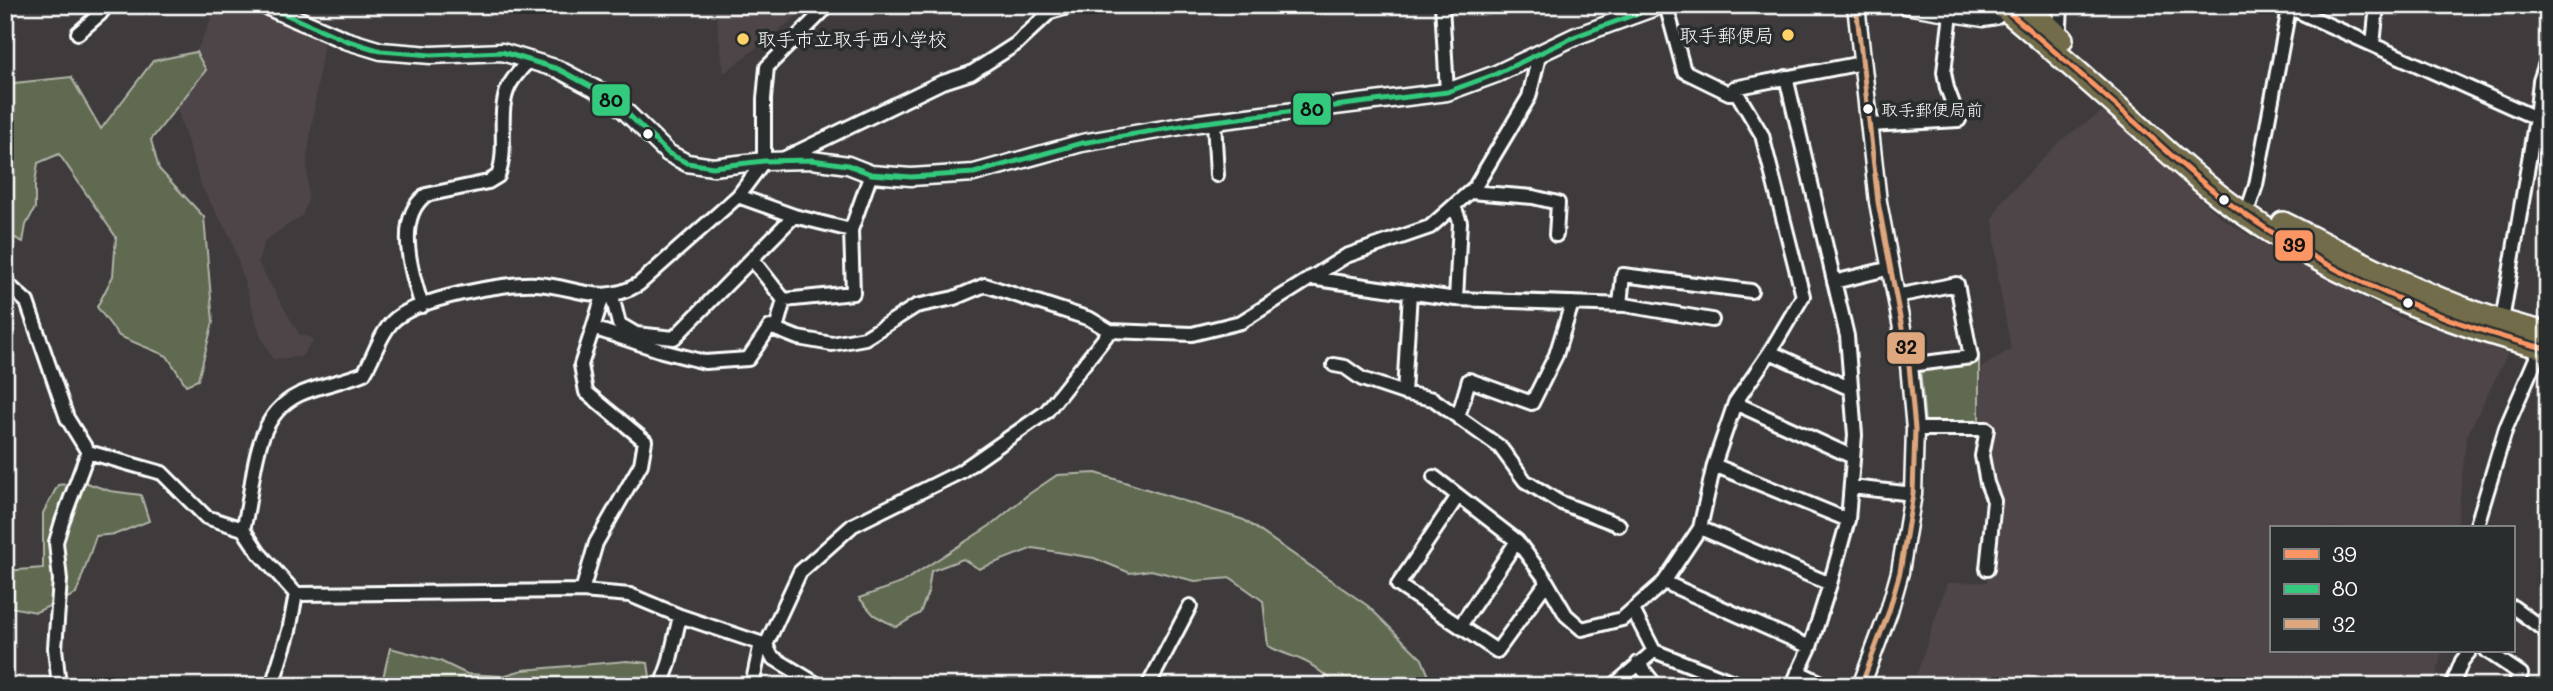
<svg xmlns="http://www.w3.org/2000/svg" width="2553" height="691" font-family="Mali,'Klee One',sans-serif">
<rect width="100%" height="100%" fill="#3f3b3c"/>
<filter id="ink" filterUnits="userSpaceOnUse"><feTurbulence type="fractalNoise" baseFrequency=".0143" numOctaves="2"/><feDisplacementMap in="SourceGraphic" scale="14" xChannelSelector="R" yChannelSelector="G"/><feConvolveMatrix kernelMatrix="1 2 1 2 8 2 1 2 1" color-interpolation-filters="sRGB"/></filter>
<g filter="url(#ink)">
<path fill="#4e4546" d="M218,5H250L325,32L307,159L308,200L302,216L265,240L258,263L299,334L314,339L301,357L273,359L261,337L231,238L202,188L174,99Z
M715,5H811L724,73Z
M2103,111L2224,220L2282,255L2399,317L2508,353L2466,438L2457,528H2271V651H2442L2434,686H1913L1947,583L1987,582L1998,500L1989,479L1979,425L1981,368L2011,349L1998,278L1993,217L2003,200L2061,140Z"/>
<path fill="#616a51" stroke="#b0b4a8" stroke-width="2" d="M196,52L206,70L151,140L159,169L204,217L213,322L198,380L186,385L167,356L119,336L97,307L113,276L116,237L59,154L38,163L35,183V208L26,225L23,242L5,233V84L71,77L101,129L153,61Z
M1979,360V423H1925L1920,368Z
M1096,473L1244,520L1368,606L1422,659L1433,686H1341C1328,680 1319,668 1306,662C1294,656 1281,653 1268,646L1263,601L1231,578L1195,581L1151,570L1130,573L1094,558L1033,548L979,569L963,559L931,571L928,592L920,613L896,627L874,615L859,598L901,583L994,523L1026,496L1057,475Z
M84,482L110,491L141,495L149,521L116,534L96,536L76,594L36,612L5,606V571L43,568V513L58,485Z
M390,648L440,661L467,674L502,676L523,670L627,661L648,663L650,677L642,686H383L382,682Z"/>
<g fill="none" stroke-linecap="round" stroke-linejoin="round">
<defs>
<path id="minor" d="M1442,5L1447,92
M1666,5L1684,71L1729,93H1737
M2284,5L2373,45L2377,5
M78,33L100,14L107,5
M2053,38L2060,26L2061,5
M2373,45L2536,118L2548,120
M1786,77L1847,336L1855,435L1848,520L1830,584L1810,647L1792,686
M1214,121L1217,175
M1869,125L1959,120L1947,88L1944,72L1951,14
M781,160L940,83L971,73L1016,44L1050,12L1075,5
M1470,192L1533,197L1558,203L1556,235
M738,196L794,216L851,230L871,174
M2250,203L2256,185L2289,8
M1454,206L1460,222L1456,299L1625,305L1712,320
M752,259L784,300L853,293L851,230
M1310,278L1456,299
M5,282L27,302L67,418L88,452L162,473L206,517L243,529
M1834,282L1891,268
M603,296L593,328L662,351L705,362L748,359L770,327L798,338L832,344L865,338L916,306L954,298L985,285L1090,319L1110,331
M612,296L619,324L636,334L674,338L794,216
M1896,296L1957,284L1971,357L1909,365
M1572,303L1556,355L1532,403L1469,380L1458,417L1500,447L1525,481L1559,502L1619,525
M1620,305L1623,275L1751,291
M422,306C412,275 394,218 426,195L488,182L498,176C509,147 496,113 509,86C514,76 523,67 530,59
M2502,321L2536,118L2540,81L2548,57
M776,329L784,300
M1770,352L1851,389
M1334,365L1345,367L1362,379L1404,393L1433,399L1458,417
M1404,393L1410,292
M1735,403L1853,457
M1915,429H1987L1982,456L1987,483L1994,501L1987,569
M1714,465L1848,520
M1434,477L1517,541L1544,577L1566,615L1582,629L1622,619L1664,582L1700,528L1714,465L1735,403L1770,352L1803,296L1762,135L1734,88L1862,63
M1852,487L1913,494
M1458,496L1398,585L1497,651L1547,582
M1700,528L1830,584
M2476,528L2506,428L2541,347
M1664,582L1810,647
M582,591L596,543L641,464L645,441L586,392L581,365L593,328
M296,594L582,591L630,595L680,616L766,645L800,572L853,525L960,472L1046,412L1110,331L1192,334L1241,322L1346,256L1430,227L1475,187L1529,97L1540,52
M2513,607L2548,633
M1633,610L1654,651L1743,686
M1460,626L1517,541
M766,645L772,657L820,686
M2487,651L2521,674L2514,686
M1638,663L1656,686
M1798,672L1828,686
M59,686L55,648L60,580L56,542L62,522L88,452
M272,686L289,631L296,594L259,553L243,529C256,485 249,419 298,395C319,385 343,382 364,373C374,357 380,334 393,321C415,299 504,282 536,284C576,286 601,307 639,284L738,196L764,161V99L767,67L829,5
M661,686L669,664L680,616
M752,686L761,643
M1148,686L1190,606
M1613,686L1654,651
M2452,686L2462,661L2470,651"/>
<path id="tertiary" d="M264,5L345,40L381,51L431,55L502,52L558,69L601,92L623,109L668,153L687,163L713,167L764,161L812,160L848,165L871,174L911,177L974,173L1082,143L1199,123L1447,92L1496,74L1576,36L1661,5
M1856,5L1878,202L1909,365L1915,429L1913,494L1900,572L1889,611L1861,686
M1905,5L1983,18L1995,16L2005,9"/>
<path id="trunk" d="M2000,5C2047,44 2092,84 2137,124C2171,155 2205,187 2243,213C2328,273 2446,325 2548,349
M2025,5L2062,39
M2283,223C2367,265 2455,314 2548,333"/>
</defs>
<use href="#minor" stroke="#fff" stroke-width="18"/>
<use href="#tertiary" stroke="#fff" stroke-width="21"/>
<use href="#trunk" stroke="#fff" stroke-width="26"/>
<use href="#minor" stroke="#2a2d2e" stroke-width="12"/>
<use href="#tertiary" stroke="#2a2d2e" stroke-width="16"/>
<use href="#trunk" stroke="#726c4b" stroke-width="21"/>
<defs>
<path id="bus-1" d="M2000,5C2047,44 2092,84 2137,124C2171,155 2205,187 2243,213C2328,273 2446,325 2548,349"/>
<path id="bus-2" d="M264,5L345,40L381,51L431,55L502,52L558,69L601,92L623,109L668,153L687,163L713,167L764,161L812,160L848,165L871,174L911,177L974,173L1082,143L1199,123L1447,92L1496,74L1576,36L1661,5"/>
<path id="bus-3" d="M1856,5L1878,202L1909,365L1915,429L1913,494L1900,572L1889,611L1861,686"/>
</defs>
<use href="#bus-1" stroke="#2a2d2e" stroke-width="10"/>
<use href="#bus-2" stroke="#2a2d2e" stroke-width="10"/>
<use href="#bus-3" stroke="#2a2d2e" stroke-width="10"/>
<use href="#bus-1" stroke="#fb9564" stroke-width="5"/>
<use href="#bus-2" stroke="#33ca7d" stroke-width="5"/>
<use href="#bus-3" stroke="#dfa77e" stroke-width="5"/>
</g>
</g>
<g fill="#ffd166" stroke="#2a2d2e" stroke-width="2.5">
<circle cx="1788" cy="35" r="7"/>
<circle cx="743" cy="39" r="7"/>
</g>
<g fill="#fff" stroke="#2a2d2e" stroke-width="2.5">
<circle cx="1868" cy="109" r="6"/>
<circle cx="648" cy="134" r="6"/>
<circle cx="2224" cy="200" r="6"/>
<circle cx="2408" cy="303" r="6"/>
</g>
<g text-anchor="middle" stroke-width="7" stroke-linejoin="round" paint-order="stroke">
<g font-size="17" fill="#fff" stroke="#2a2d2e" text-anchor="start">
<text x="1881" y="116">取手郵便局前</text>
</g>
<g font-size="19" fill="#fff" stroke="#2a2d2e" text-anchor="end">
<text x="1774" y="42">取手郵便局</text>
<text x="757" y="46" text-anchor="start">取手市立取手西小学校</text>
</g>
</g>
<g stroke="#2a2d2e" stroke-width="2.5">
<rect x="591" y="83" width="40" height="34" rx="7" fill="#33ca7d"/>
<rect x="1292" y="92" width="40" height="34" rx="7" fill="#33ca7d"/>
<rect x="2274" y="229" width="40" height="33" rx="7" fill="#fb9564"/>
<rect x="1886" y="331" width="40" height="34" rx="7" fill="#dfa77e"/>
</g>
<g font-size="19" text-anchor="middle" font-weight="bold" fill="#111">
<text x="611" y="107">80</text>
<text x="1312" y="116">80</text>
<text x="2294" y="252">39</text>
<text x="1906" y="354">32</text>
</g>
<rect width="2553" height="691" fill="none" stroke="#2a2d2e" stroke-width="28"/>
<rect x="14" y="14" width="2525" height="663" fill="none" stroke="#fff" stroke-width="2.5" filter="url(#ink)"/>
<rect x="2270" y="526" width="245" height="126" fill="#2a2d2e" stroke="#7f8182" stroke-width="2"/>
<rect x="2284" y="549" width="35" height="10" fill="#fb9564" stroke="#7f8182" stroke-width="2"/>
<text x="2332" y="562" font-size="21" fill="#ffffff">39</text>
<rect x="2284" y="584" width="35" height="10" fill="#33ca7d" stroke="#7f8182" stroke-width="2"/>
<text x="2332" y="596" font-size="21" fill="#ffffff">80</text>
<rect x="2284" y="619" width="35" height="10" fill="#dfa77e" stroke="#7f8182" stroke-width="2"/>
<text x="2332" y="632" font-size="21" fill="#ffffff">32</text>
</svg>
